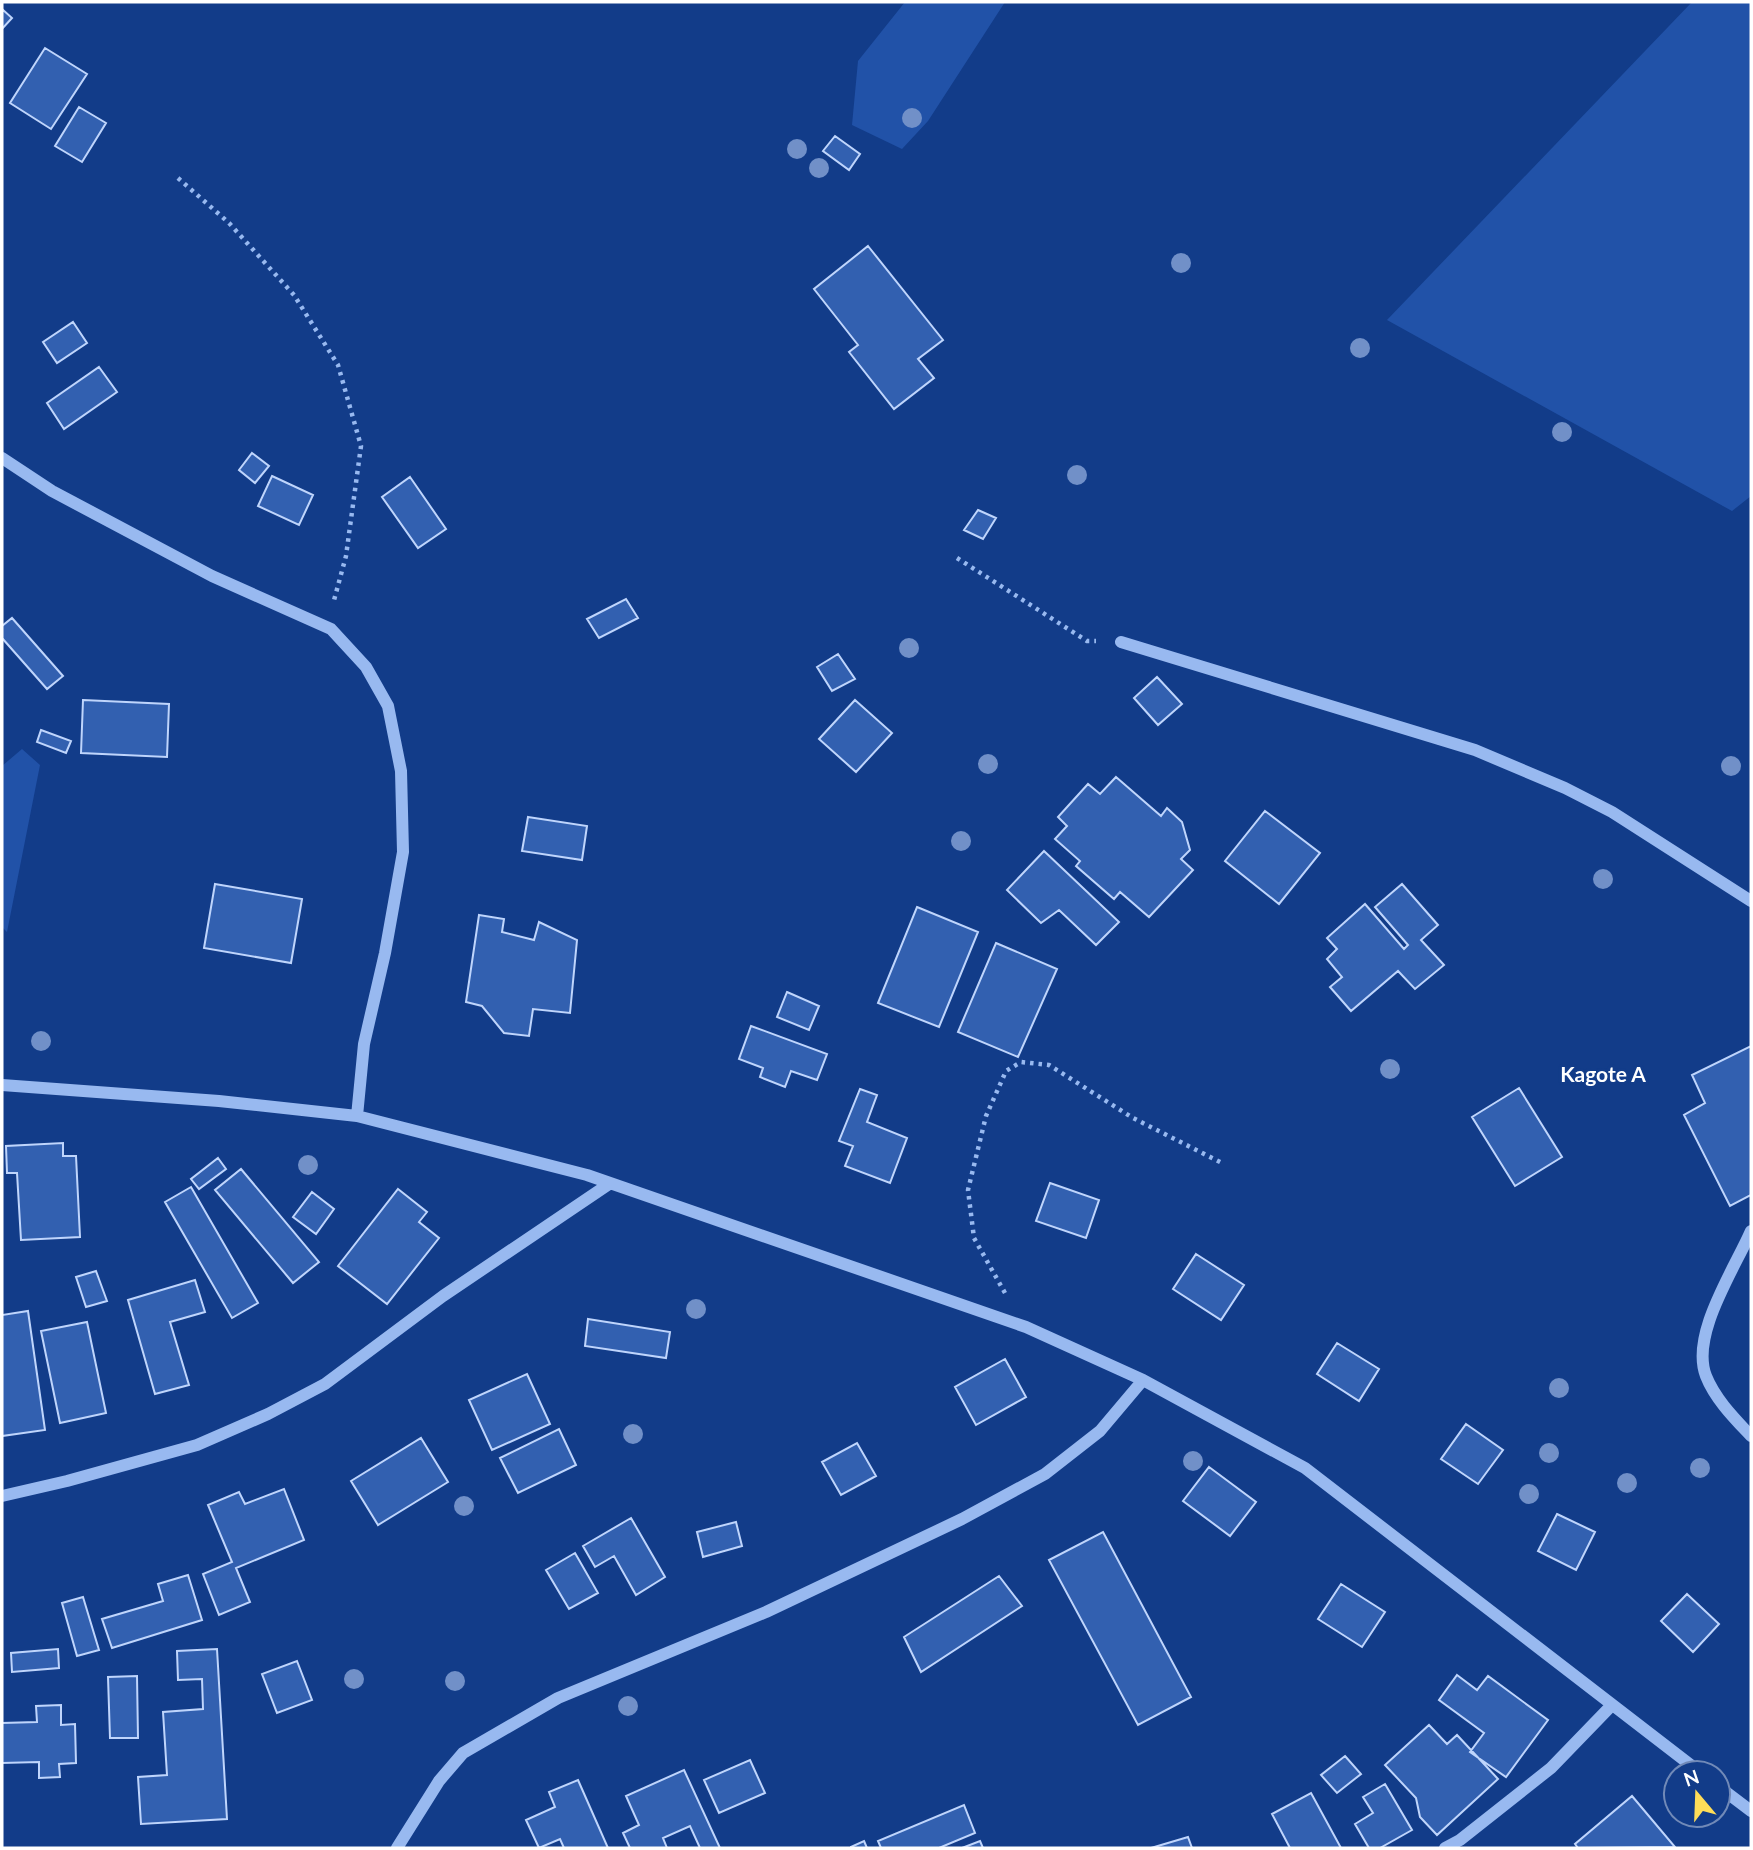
<svg xmlns="http://www.w3.org/2000/svg" width="1753" height="1850" font-family="Lato,sans-serif">
<rect width="100%" height="100%" fill="#123c89"/>
<path fill="#2152a8" d="M905,2H1005L928,121L902,149L852,125L858,61Z
M1692,2H1751V496L1732,511L1387,320Z
M22,749L40,765L7,932L2,927V766Z"/>
<path fill="#3260b0" stroke="#bfd5fc" stroke-width="2" d="M2,9L12,18L2,29Z
M45,48L87,74L51,129L10,103Z
M79,107L106,123L82,162L55,146Z
M835,136L860,154L849,170L823,151Z
M868,246L943,340L918,359L934,378L894,409L849,352L858,345L814,289Z
M73,322L87,343L57,363L43,342Z
M99,367L117,392L64,429L47,403Z
M252,453L269,466L255,483L239,470Z
M272,476L313,495L299,525L258,506Z
M410,477L446,529L418,548L382,497Z
M978,510L996,518L983,539L964,530Z
M626,599L638,618L599,638L587,619Z
M12,618L63,676L47,689L2,638V626Z
M838,654L855,679L832,691L817,667Z
M1157,677L1182,704L1158,725L1134,698Z
M83,700L169,704L167,757L81,753Z
M855,700L892,733L856,772L819,739Z
M41,730L71,741L66,753L37,742Z
M1116,777L1161,816L1167,808L1182,822L1190,850L1181,859L1193,870L1149,917L1120,892L1114,899L1076,866L1080,861L1055,839L1067,826L1058,817L1088,784L1100,794Z
M1265,811L1320,853L1279,904L1225,861Z
M528,817L587,826L582,860L522,851Z
M1044,851L1119,922L1096,945L1059,910L1041,923L1007,890Z
M215,884L302,899L291,963L204,948Z
M1402,884L1438,925L1421,940L1444,965L1415,989L1398,971L1351,1011L1330,987L1342,977L1327,959L1337,949L1327,938L1365,904L1404,949L1408,945L1375,907Z
M917,907L978,932L939,1027L878,1003Z
M479,915L504,919L502,932L534,940L539,922L577,940L570,1013L533,1009L529,1036L504,1033L482,1006L466,1002Z
M996,943L1057,969L1018,1057L958,1032Z
M787,992L819,1006L809,1030L777,1017Z
M751,1026L827,1054L817,1080L791,1071L785,1087L760,1077L763,1068L739,1059Z
M1751,1046V1195L1730,1206L1684,1115L1705,1103L1692,1075Z
M1519,1088L1562,1157L1515,1186L1472,1117Z
M860,1089L877,1095L867,1122L907,1138L890,1183L845,1166L853,1146L839,1141Z
M63,1143V1156H76L80,1237L21,1240L17,1173H7L6,1146Z
M218,1158L226,1169L199,1189L191,1179Z
M241,1169L319,1262L293,1283L215,1190Z
M1050,1183L1099,1200L1086,1238L1036,1221Z
M191,1187L258,1303L232,1318L165,1202Z
M398,1189L427,1212L419,1222L439,1238L387,1304L338,1266Z
M312,1192L334,1209L316,1234L293,1217Z
M1196,1254L1244,1285L1221,1320L1173,1289Z
M96,1271L107,1301L86,1307L76,1277Z
M195,1280L205,1312L170,1322L189,1385L155,1394L128,1300Z
M28,1311L45,1430L2,1436V1315Z
M588,1319L670,1332L666,1358L585,1346Z
M87,1322L106,1413L60,1423L41,1331Z
M1337,1343L1379,1369L1359,1401L1317,1374Z
M1005,1359L1026,1397L976,1425L955,1387Z
M527,1374L550,1424L492,1450L469,1400Z
M1466,1424L1503,1450L1478,1484L1441,1459Z
M559,1429L576,1465L518,1493L500,1458Z
M421,1438L448,1482L378,1525L351,1481Z
M857,1443L876,1476L841,1495L822,1462Z
M1209,1467L1256,1502L1230,1536L1183,1501Z
M284,1489L304,1540L236,1568L250,1602L219,1615L203,1574L232,1562L208,1505L239,1492L245,1504Z
M1557,1514L1595,1532L1576,1570L1538,1551Z
M631,1518L665,1577L636,1595L614,1556L595,1567L583,1546Z
M736,1522L742,1546L703,1557L697,1532Z
M1103,1532L1191,1697L1138,1725L1049,1560Z
M575,1553L598,1593L569,1609L546,1570Z
M188,1575L202,1620L112,1648L102,1619L163,1601L158,1584Z
M999,1576L1022,1606L921,1672L904,1637Z
M1341,1584L1385,1612L1362,1647L1318,1619Z
M1687,1594L1719,1624L1693,1652L1661,1621Z
M83,1597L99,1650L77,1656L62,1603Z
M58,1649L59,1668L12,1672L11,1653Z
M217,1649L227,1819L141,1824L138,1777L167,1775L163,1712L203,1709L202,1679L178,1680L177,1651Z
M297,1661L312,1700L277,1713L262,1674Z
M1457,1675L1477,1690L1488,1676L1548,1720L1506,1777L1470,1752L1484,1733L1439,1700Z
M137,1676L138,1738H110L108,1677Z
M61,1705V1725L75,1724L76,1763L59,1764L60,1777L39,1778V1762L2,1763V1723L37,1722L36,1706Z
M1429,1725L1447,1744L1457,1735L1498,1779L1437,1835L1420,1817L1416,1798L1385,1765Z
M1345,1756L1361,1774L1337,1793L1321,1775Z
M750,1760L765,1793L719,1813L704,1780Z
M684,1770L720,1848H700L690,1826L663,1838L667,1848H630L623,1833L639,1825L626,1796Z
M578,1780L608,1848H564L560,1839L539,1848L526,1820L555,1807L549,1792Z
M1385,1784L1412,1830L1380,1848H1369L1355,1824L1373,1813L1363,1797Z
M1311,1793L1341,1848H1290L1272,1814Z
M1632,1796L1675,1847L1578,1848L1575,1844Z
M964,1805L975,1833L939,1848H881L878,1841Z
M1188,1837L1192,1848H1151Z
M864,1841L867,1848H851V1847Z
M980,1841L983,1848H962Z"/>
<g fill="none" stroke-linecap="round" stroke-linejoin="round">
<path stroke="#98b9f0" stroke-width="4.5" stroke-dasharray="3.5 5" stroke-linecap="butt" d="M178,178L229,223L294,295L338,365L361,446L346,556L333,604
M957,558L1087,641H1096
M1005,1293L974,1238L968,1190L986,1116L1006,1071L1021,1062L1049,1065L1133,1118L1224,1164"/>
<path stroke="#98b9f0" stroke-width="12" d="M2,458L52,491L212,576L331,629L366,667L388,706L401,771L403,852L385,953L364,1044L357,1116
M1121,642L1475,750L1565,788L1612,812L1751,901
M2,1085L219,1101L357,1116L587,1175L1026,1327L1143,1380L1305,1468L1701,1773
M1751,1231C1734,1270 1690,1335 1706,1376C1715,1399 1735,1419 1751,1436
M2,1496L67,1481L197,1445L268,1414L325,1384L443,1296L609,1184
M1718,1786L1751,1811
M397,1848L439,1781L463,1753L558,1698L766,1612L962,1519L1045,1474L1100,1431L1143,1380
M1445,1848L1460,1840L1551,1768L1611,1706"/>
</g>
<g fill="#7190c8">
<circle cx="912" cy="118" r="10"/>
<circle cx="797" cy="149" r="10"/>
<circle cx="819" cy="168" r="10"/>
<circle cx="1181" cy="263" r="10"/>
<circle cx="1360" cy="348" r="10"/>
<circle cx="1562" cy="432" r="10"/>
<circle cx="1077" cy="475" r="10"/>
<circle cx="909" cy="648" r="10"/>
<circle cx="988" cy="764" r="10"/>
<circle cx="1731" cy="766" r="10"/>
<circle cx="961" cy="841" r="10"/>
<circle cx="1603" cy="879" r="10"/>
<circle cx="41" cy="1041" r="10"/>
<circle cx="1390" cy="1069" r="10"/>
<circle cx="308" cy="1165" r="10"/>
<circle cx="696" cy="1309" r="10"/>
<circle cx="1559" cy="1388" r="10"/>
<circle cx="633" cy="1434" r="10"/>
<circle cx="1549" cy="1453" r="10"/>
<circle cx="1193" cy="1461" r="10"/>
<circle cx="1700" cy="1468" r="10"/>
<circle cx="1627" cy="1483" r="10"/>
<circle cx="1529" cy="1494" r="10"/>
<circle cx="464" cy="1506" r="10"/>
<circle cx="354" cy="1679" r="10"/>
<circle cx="455" cy="1681" r="10"/>
<circle cx="628" cy="1706" r="10"/>
</g>
<g text-anchor="middle" stroke-width="6" stroke-linejoin="round" paint-order="stroke">
<g font-size="21" font-weight="bold" fill="#fff" stroke="#123c89">
<text x="1603" y="1082">Kagote A</text>
</g>
</g>
<rect width="1753" height="1850" fill="none" stroke="#ffffff" stroke-width="7"/>
<g transform="translate(1697 1794) rotate(341)"><circle r="33" fill="#123c89" stroke="#718ab8" stroke-width="2"/>
<path d="M0-5L12 26L0 18L-12 26Z" fill="#ffdd58"/>
<text y="-10" font-size="19" font-weight="bold" text-anchor="middle" fill="#ffffff">N</text>
</g>
</svg>
